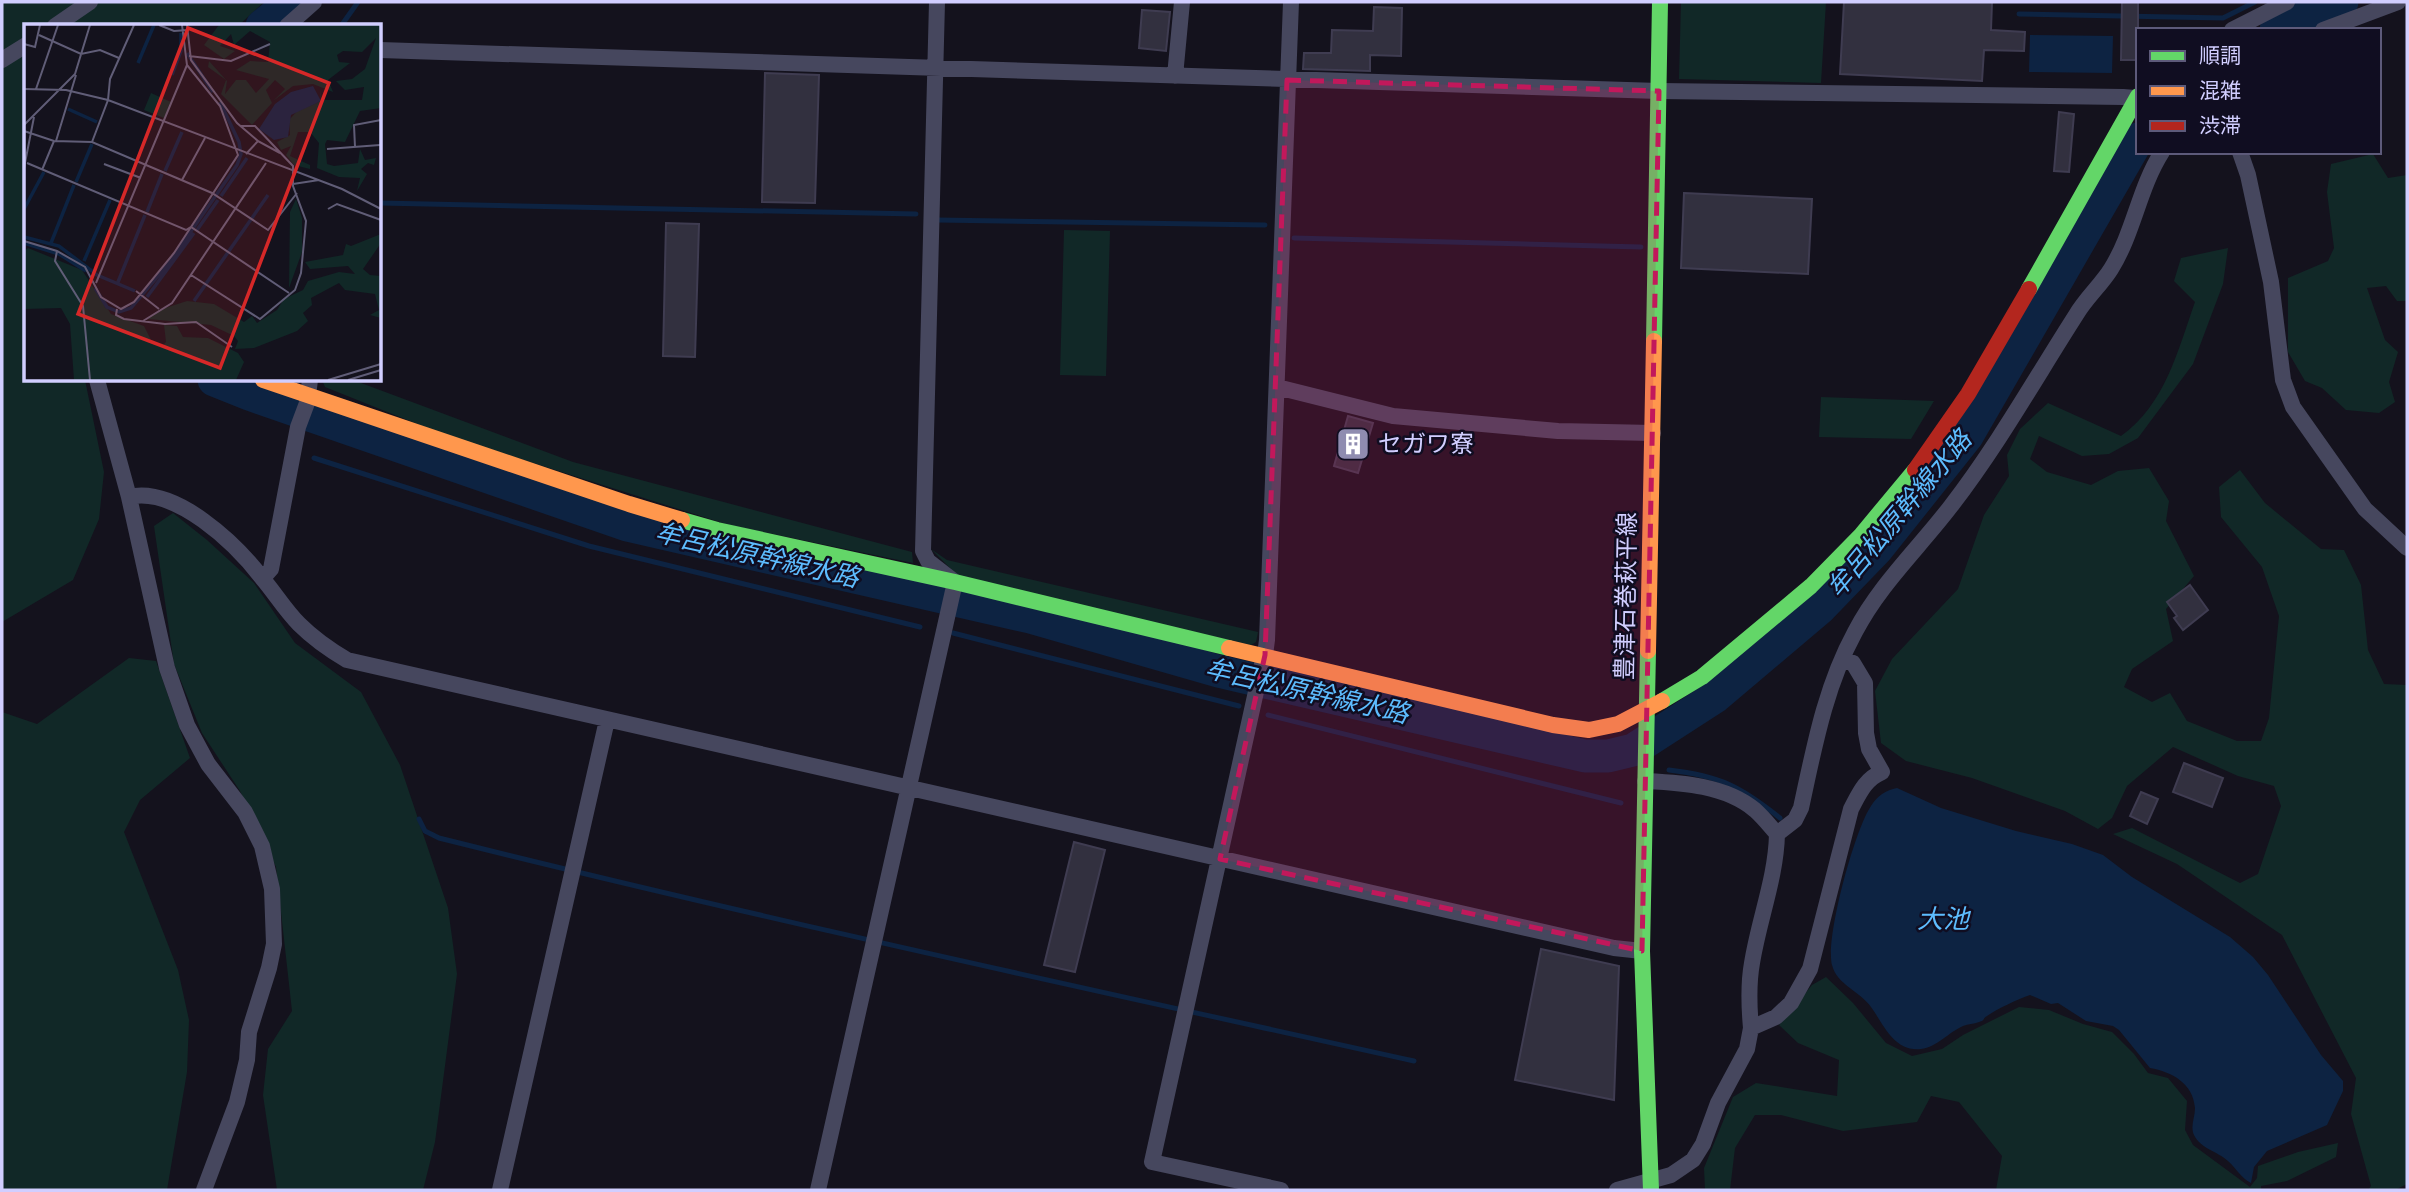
<svg xmlns="http://www.w3.org/2000/svg" width="2409" height="1192" font-family="Ubuntu,'Noto Sans JP',sans-serif">
<rect width="100%" height="100%" fill="#14121d"/>
<path fill="#112827" d="M2,2H264L238,26H26V380H85L104,472L99,519L73,580L2,622Z
M1681,2H1826L1821,83L1679,79Z
M2373,154L2388,178L2407,175V301H2397L2386,286L2367,288L2385,340L2398,352L2389,382L2395,402L2379,413L2346,410L2322,388L2305,381L2288,352V278L2328,261L2334,248L2327,192L2331,164Z
M1064,230L1110,231L1106,376L1060,375Z
M2228,248L2223,284L2193,364L2138,438L2109,454L2082,456L2039,436L2030,459L2047,472L2091,485L2118,471L2149,468L2169,501L2166,521L2194,576L2166,609L2173,641L2132,669L2124,687L2152,702L2170,693L2187,721L2237,741H2261L2269,718L2279,616L2262,567L2221,517L2219,487L2240,470L2265,503L2321,549L2344,550L2361,585L2368,650L2384,684L2407,685V1184L2395,1190H2368L2371,1186L2351,1114L2356,1078L2282,935L2177,864L2113,834L2132,828L2240,883L2258,874L2281,806L2274,786L2238,776L2173,747L2127,786L2112,818L2098,829L2065,811L1972,778L1906,761L1881,743L1875,691L1892,659L1958,589L1984,515L2009,476L2007,455L2020,429L2048,403L2121,436C2165,405 2178,350 2195,302L2174,281L2181,258Z
M322,380H353L573,462L912,552L913,563L729,525L445,435L325,387Z
M1821,397L1934,401L1911,439L1819,437Z
M173,513L207,540L254,583L295,643L361,692L400,765L448,908L457,974L435,1142L423,1190H277L263,1095L268,1049L292,1011L276,867L240,791L202,733L174,664L154,526Z
M931,549L947,560L1258,632L1256,642L1251,645L960,578Z
M129,658L156,661L190,758L140,800L124,832L178,970L189,1020L187,1072L167,1190H2V712L37,724Z
M1826,977L1853,1003L1886,1043L1912,1056L1942,1049L1963,1035L2019,1007L2049,1010L2083,1024L2112,1032L2134,1054L2148,1073L2168,1078L2187,1101L2185,1130L2193,1145L2250,1187L2257,1178L2258,1166L2298,1152L2338,1143L2336,1157L2287,1181L2261,1186V1190H1996L2002,1156L1959,1102L1931,1096L1917,1122L1843,1131L1781,1115H1755L1735,1148L1730,1190H1705L1704,1168L1733,1097L1756,1083L1837,1096L1839,1060L1798,1043L1779,1025L1812,985Z"/>
<path fill="#0d2342" d="M2030,35L2113,36L2112,73L2029,72Z
M1897,788L1941,808L2016,831L2072,844L2103,855L2132,877L2230,937L2253,957L2268,975L2321,1055L2343,1081V1091L2327,1125L2267,1151L2254,1167L2251,1183C2240,1177 2237,1169 2228,1161C2217,1151 2201,1149 2194,1135C2190,1126 2195,1118 2195,1108C2193,1083 2172,1072 2150,1068L2119,1030L2113,1026L2086,1021L2058,1003L2051,1004L2030,995C2018,999 1997,1009 1987,1016C1981,1020 1986,1020 1979,1022C1974,1024 1968,1024 1963,1026C1949,1032 1937,1047 1921,1049C1894,1052 1884,1025 1871,1007C1860,991 1837,985 1832,965C1825,938 1855,829 1871,806C1877,796 1886,790 1897,788Z"/>
<g fill="none" stroke-linecap="round" stroke-linejoin="round">
<path stroke="#0d2342" stroke-width="5" d="M2019,14L2223,18L2255,2
M341,26L358,2
M380,203L916,214
M938,220L1265,225
M1294,238L1641,247
M314,458L589,546L920,627
M953,633L1239,706
M1268,715L1621,803
M1669,770C1720,776 1740,786 1780,818
M419,819L425,831L439,838C763,919 1089,989 1414,1061"/>
<path stroke="#0d2342" stroke-width="33" d="M262,26L291,2
M2276,30L2300,17L2342,2
M214,380L249,394L627,525L1030,617L1218,671L1585,756H1608L1633,750L1715,697L1819,609L1877,549L1967,436L2138,139"/>
</g>
<path fill="#32303f" stroke="#3f3c51" stroke-width="2" d="M1844,2H1992L1991,30L2025,32L2024,51L1984,50L1982,81L1840,74Z
M2122,2H2138V60H2121Z
M1374,7L1402,8L1401,56L1370,55V71L1303,69L1304,53H1331L1332,30L1373,31Z
M1142,10L1170,12L1166,51L1139,48Z
M765,73L819,75L815,203L762,202Z
M2059,112L2074,114L2069,172L2054,171Z
M1684,193L1812,199L1808,274L1681,268Z
M666,223L699,224L695,357L663,356Z
M1348,416L1373,423L1358,473L1334,466Z
M2190,585L2208,610L2183,630L2174,618L2177,616L2167,602Z
M2184,763L2223,778L2212,807L2173,792Z
M2141,792L2158,799L2147,824L2130,816Z
M1074,842L1105,850L1075,972L1044,965Z
M1541,949L1619,966L1614,1100L1515,1080Z"/>
<g fill="none" stroke-linecap="round" stroke-linejoin="round">
<path stroke="#46475e" stroke-width="16" d="M55,26L90,2
M287,26L314,2
M2232,30L2287,2
M2323,30L2398,2
M380,50L1659,91L2123,97L2135,98
M2,60L26,45
M1175,76L1182,2
M2240,152L2248,175L2271,282L2283,380L2293,407L2365,509L2407,548
M97,380L129,497L167,668L187,725L208,764L245,812L262,846L272,889L274,944L269,968L249,1032L247,1060L237,1102L204,1190
M1277,387L1393,416L1558,431L1653,433
M129,497C176,486 236,544 262,578C275,593 285,610 299,624C313,638 330,650 347,660L1614,948L1642,951
M263,578L271,569L298,427L307,403L310,380
M1265,655L1267,640L1291,2
M1263,660L1152,1162L1281,1190
M1645,781C1682,783 1725,785 1755,810C1763,817 1770,826 1777,834C1776,878 1759,919 1752,963C1748,985 1749,1006 1751,1028
M1777,834L1795,820L1801,808C1814,748 1825,687 1855,632C1880,584 1919,548 1951,506C1998,445 2035,379 2076,315C2086,298 2101,285 2111,269C2134,232 2139,188 2162,152
M500,1190L607,720
M818,1190L955,582L928,561L923,551L937,2
M1617,1190L1671,1175L1693,1160L1703,1144L1718,1103L1747,1049L1751,1028L1776,1017L1791,1003L1810,969L1851,809C1859,794 1865,779 1882,772L1869,749L1866,733L1865,683L1853,663L1843,660"/>
<path stroke="#63d668" stroke-width="16" d="M2029,289L2138,96
M1654,341L1660,2
M682,520L717,530L955,582L1229,648
M1648,651L1642,951L1651,1190
M1662,701L1702,677L1811,586L1861,535L1915,470"/>
<path stroke="#ff974d" stroke-width="16" d="M263,380L629,504L682,520
M1229,648L1553,725L1589,730L1618,724L1662,701
M1648,651L1654,341"/>
<path stroke="#b3261e" stroke-width="16" d="M1915,470L1968,394L2029,289"/>
</g>
<path fill="#c2185b" fill-opacity="0.2" stroke="#c2185b" stroke-width="5" stroke-dasharray="14 9" stroke-linejoin="round" d="M1287,80L1659,91L1642,951L1220,859L1265,655Z"/>
<defs>
<symbol id="building-square" viewBox="-11 -11 22 22"><rect x="-9" y="-9" width="18" height="18" rx="4" fill="#8f8cb0" stroke="#100d21"/><path d="M-4-6H4V6H1V3H-1V6H-4ZM-2.5-4.3h1.7v1.8h-1.7ZM.8-4.3h1.7v1.8H.8ZM-2.5-1h1.7V.8h-1.7ZM.8-1h1.7V.8H.8Z" fill="#fff"/></symbol>
</defs>
<g fill-rule="evenodd">
<use href="#building-square" x="1334" y="425" width="38" height="38"/>
</g>
<g text-anchor="middle" stroke-width="5" stroke-linejoin="round" paint-order="stroke">
<g font-size="24" fill="#d1ceff" stroke="#100d21" text-anchor="start">
<text x="1378" y="452">セガワ寮</text>
</g>
<g font-size="24" fill="#d1ceff" stroke="#100d21">
<text transform="translate(1626 596) rotate(-89)" y="8">豊津石巻萩平線</text>
</g>
<g font-size="26" font-style="italic" fill="#5dbcfe" stroke="#100d21">
<text transform="translate(1899 514) rotate(-50)" y="9">牟呂松原幹線水路</text>
<text transform="translate(757 555) rotate(13)" y="9">牟呂松原幹線水路</text>
<text transform="translate(1307 691) rotate(13)" y="9">牟呂松原幹線水路</text>
<text x="1943" y="928">大池</text>
</g>
</g>
<g transform="translate(24 24)">
<rect width="357" height="357" fill="#14121d"/>
<path d="M195,1H357V84L336,87L321,118L303,116L301,120L303,140L310,142L334,139L336,125L341,136L352,134L350,141L344,139L337,145L343,150L333,167L336,154L315,153L293,144L295,119L286,108H274L266,132L286,141V145L270,141L262,131L267,122L257,126L253,118L266,111L265,96L273,87L297,77L296,65L298,76H338L340,63L321,66L312,57L328,55L341,45L352,14L338,28L319,27L313,31L315,38L326,39L304,56L309,68L289,60L269,62L249,77L261,65L251,56L242,66L248,79L228,101L197,70L202,56L184,43L185,37L203,57L201,70L212,56H222L232,69L245,55L212,46L226,37L244,38L246,18L226,7L210,21L207,10L196,22L211,27L200,35L180,21ZM127,69L147,78L140,94L120,86ZM272,175L278,194V228L265,264L266,188ZM357,210V219L339,245L346,251L357,252V294L346,291L355,286L351,270L321,266L315,259L287,274L288,281L279,289L284,297L273,307L230,324L211,325L214,317L210,312L187,301L124,295L135,286L163,277L190,280L220,298L228,292L233,299L253,286L260,275L279,266L284,257L315,248L331,250L324,242L286,245L281,238L319,231L322,220L327,222ZM4,224L58,246L87,290L120,302L128,318L137,323L142,318L140,301L153,302L159,313L184,314L214,329L220,338L212,356H50L46,300L37,284L0,285V227Z" fill="#112827"/>
<path d="M289,62L297,77L267,91L264,113L250,116L235,105L251,80L267,68Z" fill="#0d2342"/>
<path fill="none" stroke="#0d2342" stroke-width="3.5" d="M163,29L189,68M114,39L130,1M148,51L157,27V9M44,85L73,98M141,147L158,108M52,158L68,120M197,172L223,134M0,185L20,148M123,188L138,150M173,206L194,176M0,213L35,222L73,251L111,267M0,219L35,230L62,247M27,219L50,161M60,237L86,176M94,258L121,191M71,264L83,283L95,288L107,284L145,239L213,141L217,130L215,118L196,78M123,273L170,209M170,277L244,171"/>
<path fill="none" stroke="#605d77" stroke-width="2" d="M135,1L150,7L164,6M163,1L167,36L213,99L234,117M15,11L57,30L76,26L95,34M0,20L11,23L16,1M165,32L207,37L246,20M0,65L42,66L84,76L318,165L357,185M12,65L34,1M0,101L51,50L66,1M0,107L30,117L68,118L188,169L244,206L273,169M32,117L52,51M68,118L84,76L86,55L110,1M331,123L330,101L357,96M303,125L356,121M222,130L234,117L256,129M3,139L162,206L167,203L265,269M80,140L117,154M0,144L10,93M18,146L30,117M158,156L181,114M269,160L295,156M304,185L313,180L357,196M0,217L33,227L61,243L77,273L97,285L110,278L150,229L214,131L196,82L163,41L158,1M33,227L31,237L59,282L66,356M167,251L236,295L271,266L277,249L282,197L269,162V142L231,102H216M72,259L163,41M112,267L135,285M93,285L92,291L100,295L141,300L172,298L208,323M119,297L148,279L242,139M304,356L357,340M324,356L357,346"/>
<path fill="#d62828" fill-opacity="0.15" stroke="#d62828" stroke-width="3.5" d="M164,4L305,59L196,344L54,290Z"/>
<rect width="357" height="357" fill="none" stroke="#d1ceff" stroke-width="3.5"/>
</g>
<rect width="2409" height="1192" fill="none" stroke="#d1ceff" stroke-width="7"/>
<rect x="2136" y="28" width="245" height="126" fill="#100d21" stroke="#5d5a7a" stroke-width="2"/>
<rect x="2150" y="51" width="35" height="10" fill="#63d668" stroke="#5d5a7a" stroke-width="2"/>
<text x="2199" y="63" font-size="21" fill="#d1ceff">順調</text>
<rect x="2150" y="86" width="35" height="10" fill="#ff974d" stroke="#5d5a7a" stroke-width="2"/>
<text x="2199" y="98" font-size="21" fill="#d1ceff">混雑</text>
<rect x="2150" y="121" width="35" height="10" fill="#b3261e" stroke="#5d5a7a" stroke-width="2"/>
<text x="2199" y="133" font-size="21" fill="#d1ceff">渋滞</text>
</svg>
